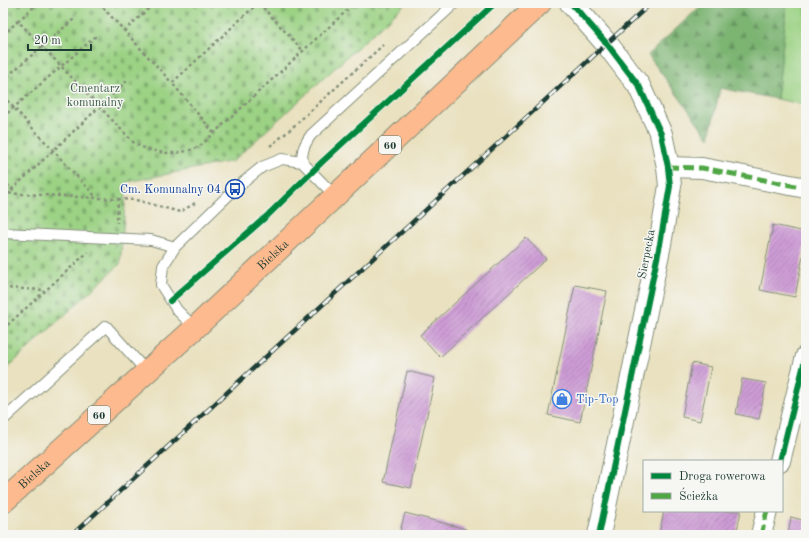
<svg xmlns="http://www.w3.org/2000/svg" width="809" height="538" font-family="'Old Standard TT',serif">
<defs>
<pattern id="forest-firs" width="22" height="20" patternUnits="userSpaceOnUse"><rect width="22" height="20" fill="#7cb472"/><path d="M5 1l3.5 6h-7zM16 11l3.5 6h-7z" fill="#65945e"/></pattern>
<pattern id="cemetery-stones" width="16" height="16" patternUnits="userSpaceOnUse"><rect width="16" height="16" fill="#9bd284"/><path d="M2 7V4a2 2 0 0 1 4 0v3zM10 15v-3a2 2 0 0 1 4 0v3z" fill="#7eac6d"/></pattern>
<pattern id="building-hatch" width="6" height="6" patternUnits="userSpaceOnUse"><rect width="6" height="6" fill="#cd9bd5"/><path d="M-1 1l2-2M0 6l6-6M5 7l2-2" fill="none" stroke="#a680ae"/></pattern>
</defs>
<rect width="100%" height="100%" fill="#f6f6f2"/>
<filter id="ink" filterUnits="userSpaceOnUse"><feTurbulence type="fractalNoise" baseFrequency=".025" numOctaves="2"/><feDisplacementMap in="SourceGraphic" scale="8" xChannelSelector="R" yChannelSelector="G"/><feConvolveMatrix kernelMatrix="1 2 1 2 8 2 1 2 1" color-interpolation-filters="sRGB"/></filter>
<filter id="wash" filterUnits="userSpaceOnUse"><feTurbulence type="fractalNoise" baseFrequency=".012" numOctaves="4" result="noise"/><feDisplacementMap in="SourceGraphic" scale="16" xChannelSelector="R" yChannelSelector="G"/><feGaussianBlur stdDeviation="0.9" result="paint"/><feColorMatrix in="noise" values="0 0 0 0 0 0 0 0 0 0 0 0 0 0 0 0 0 1.4 0 .05"/><feComposite in="paint" operator="in"/></filter>
<g filter="url(#wash)">
<rect width="100%" height="100%" fill="#e9e1bf"/>
<path fill="#9bd284" stroke="#5d885c" d="M787,3H806V105L777,99Z"/>
<path fill="url(#forest-firs)" stroke="#4e7853" d="M704,3H787L777,99L720,88L709,138L648,55Z"/>
<path fill="url(#cemetery-stones)" stroke="#5d885c" d="M3,3H406L233,161L127,182L120,264L3,372Z"/>
<g id="blocks">
<path fill="url(#building-hatch)" d="M773,225L806,232V240L795,297L760,290Z
M526,238L546,259L440,357L420,335Z
M575,285L607,291L580,422L548,415Z
M692,363L711,367L700,421L682,417Z
M407,371L435,378L411,488L383,482Z
M742,379L766,383L759,419L736,414Z
M664,511H741L736,535H659Z
M405,513L466,529L465,535H399Z
M791,517L806,521V535H788Z"/>
</g>
</g>
<g filter="url(#ink)">
<use href="#blocks" fill-opacity="0" stroke="#848f7a" stroke-width="1"/>
<g fill="none" stroke-linecap="round" stroke-linejoin="round">
<defs>
<path id="service" d="M302,162C302,150 304,145 311,135L455,3
M3,233L151,240L175,247
M195,328L177,310L161,285L163,266L175,247L235,189L262,167L282,159L302,162L336,197
M3,420L106,326L146,371"/>
<path id="minor" d="M668,167L702,168L806,188
M780,461L806,356
M761,535L767,511"/>
<path id="tertiary" d="M571,3L607,44L639,86L661,134L668,167L670,186L660,244L599,535"/>
<g id="primary">
<path id="s1" d="M3,502L195,328L540,3"/>
</g>
</defs>
<use href="#service" stroke="#848f7a" stroke-width="12"/>
<use href="#minor" stroke="#848f7a" stroke-width="22"/>
<use href="#tertiary" stroke="#848f7a" stroke-width="24"/>
<use href="#primary" stroke="#848f7a" stroke-width="24"/>
<path stroke="#848f7a" stroke-width="2.5" stroke-dasharray="3 3" stroke-linecap="butt" d="M99,3L172,83
M259,3L303,51
M18,21L38,3
M124,31L155,3
M3,35L18,21L135,144C156,154 178,157 200,146L355,3
M3,80L74,19
M3,96L96,197
M3,117L96,36
M214,133L172,83L258,3
M270,146L285,134L383,45
M3,180L16,194
M3,193L118,199L117,223
M7,194L129,79
M118,199L136,200L180,212L197,202
M3,288L45,290
M3,329L88,252"/>
<use href="#service" stroke="#fff" stroke-width="10"/>
<use href="#minor" stroke="#fff" stroke-width="20"/>
<use href="#tertiary" stroke="#fff" stroke-width="22"/>
<use href="#primary" stroke="#fcba8e" stroke-width="22"/>
<defs>
<path id="rail" d="M72,535L651,3"/>
</defs>
<use href="#rail" stroke="#1f3d34" stroke-width="4.5"/>
<use href="#rail" stroke="#f6f6f2" stroke-width="3" stroke-dasharray="9" stroke-linecap="butt"/>
<path stroke="#4fa644" stroke-width="5" stroke-dasharray="10 5" stroke-linecap="butt" d="M668,167L702,168L806,188
M761,535L767,511"/>
<defs>
<path id="cycleway" d="M571,3L607,44L639,86L661,134L668,167L670,186L660,244L599,535
M170,301L268,215L322,162L495,3
M780,461L806,356"/>
</defs>
<use href="#cycleway" stroke="#f6f6f2" stroke-width="8"/>
<use href="#cycleway" stroke="#00873e" stroke-width="6"/>
</g>
</g>
<defs>
<symbol id="bus-ring" viewBox="-11 -11 22 22"><circle r="9.5" fill="#f6f6f2" stroke="#1a4fb4" stroke-width="1.5"/><path d="M-5-6H5V4H4V6H2V4H-2V6H-4V4H-5ZM-3.5-4V0h7V-4ZM-3.5 1.2v1.5H-2V1.2ZM2 1.2v1.5H3.5V1.2Z" fill="#1a4fb4"/></symbol>
<symbol id="shop-ring" viewBox="-11 -11 22 22"><circle r="9.5" fill="#f6f6f2" stroke="#3f7fe0" stroke-width="1.5"/><path d="M-5-2.5h2.3a2.7 3.5 0 0 1 5.4 0H5L5.5 6h-11ZM-1.5-2.5h3a1.5 2.3 0 0 0-3 0Z" fill="#3f7fe0"/></symbol>
</defs>
<g fill-rule="evenodd">
<use href="#bus-ring" x="224" y="178" width="22" height="22"/>
<use href="#shop-ring" x="551" y="388" width="22" height="22"/>
</g>
<g text-anchor="middle" stroke-width="3" stroke-linejoin="round" paint-order="stroke">
<g fill="#f6f6f2" stroke="#60746d" stroke-width="1">
<rect x="379" y="136" width="22" height="18" rx="3"/>
<rect x="88" y="406" width="22" height="18" rx="3"/>
</g>
<g font-size="11" font-weight="bold" fill="#1f3d34">
<text x="390" y="149">60</text>
<text x="99" y="419">60</text>
</g>
<g font-size="12" fill="#385b44" stroke="#f6f6f2">
<text x="95" y="92">Cmentarz<tspan x="95" dy="14">komunalny</tspan></text>
</g>
<g font-size="12" fill="#164399" stroke="#f6f6f2" text-anchor="end">
<text x="221" y="193">Cm. Komunalny 04</text>
</g>
<g font-size="12" fill="#1f3d34" stroke="#f6f6f2">
<text transform="translate(646 254) rotate(-79)" y="4">Sierpecka</text>
<text dy="4" stroke="none"><textPath href="#s1" startOffset="366">Bielska</textPath></text>
<text dy="4" stroke="none"><textPath href="#s1" startOffset="42">Bielska</textPath></text>
</g>
<g font-size="12" fill="#366cbe" stroke="#f6f6f2" text-anchor="start">
<text x="576" y="403">Tip-Top</text>
</g>
</g>
<rect width="809" height="538" fill="none" stroke="#f6f6f2" stroke-width="16"/>
<rect x="643" y="460" width="140" height="52" fill="#f6f6f2" stroke="#a0aca6"/>
<rect x="651" y="473" width="20" height="6" fill="#00873e" stroke="#a0aca6"/>
<text x="679" y="480" font-size="12" fill="#1f3d34">Droga rowerowa</text>
<rect x="651" y="493" width="20" height="6" fill="#4fa644" stroke="#a0aca6"/>
<text x="679" y="500" font-size="12" fill="#1f3d34">Ścieżka</text>
<path d="M28 44v6h63v-6" fill="none" stroke="#1f3d34" stroke-width="2"/>
<text x="34" y="44" font-size="12" fill="#1f3d34" stroke="#f6f6f2" stroke-width="3" paint-order="stroke">20 m</text>
</svg>
